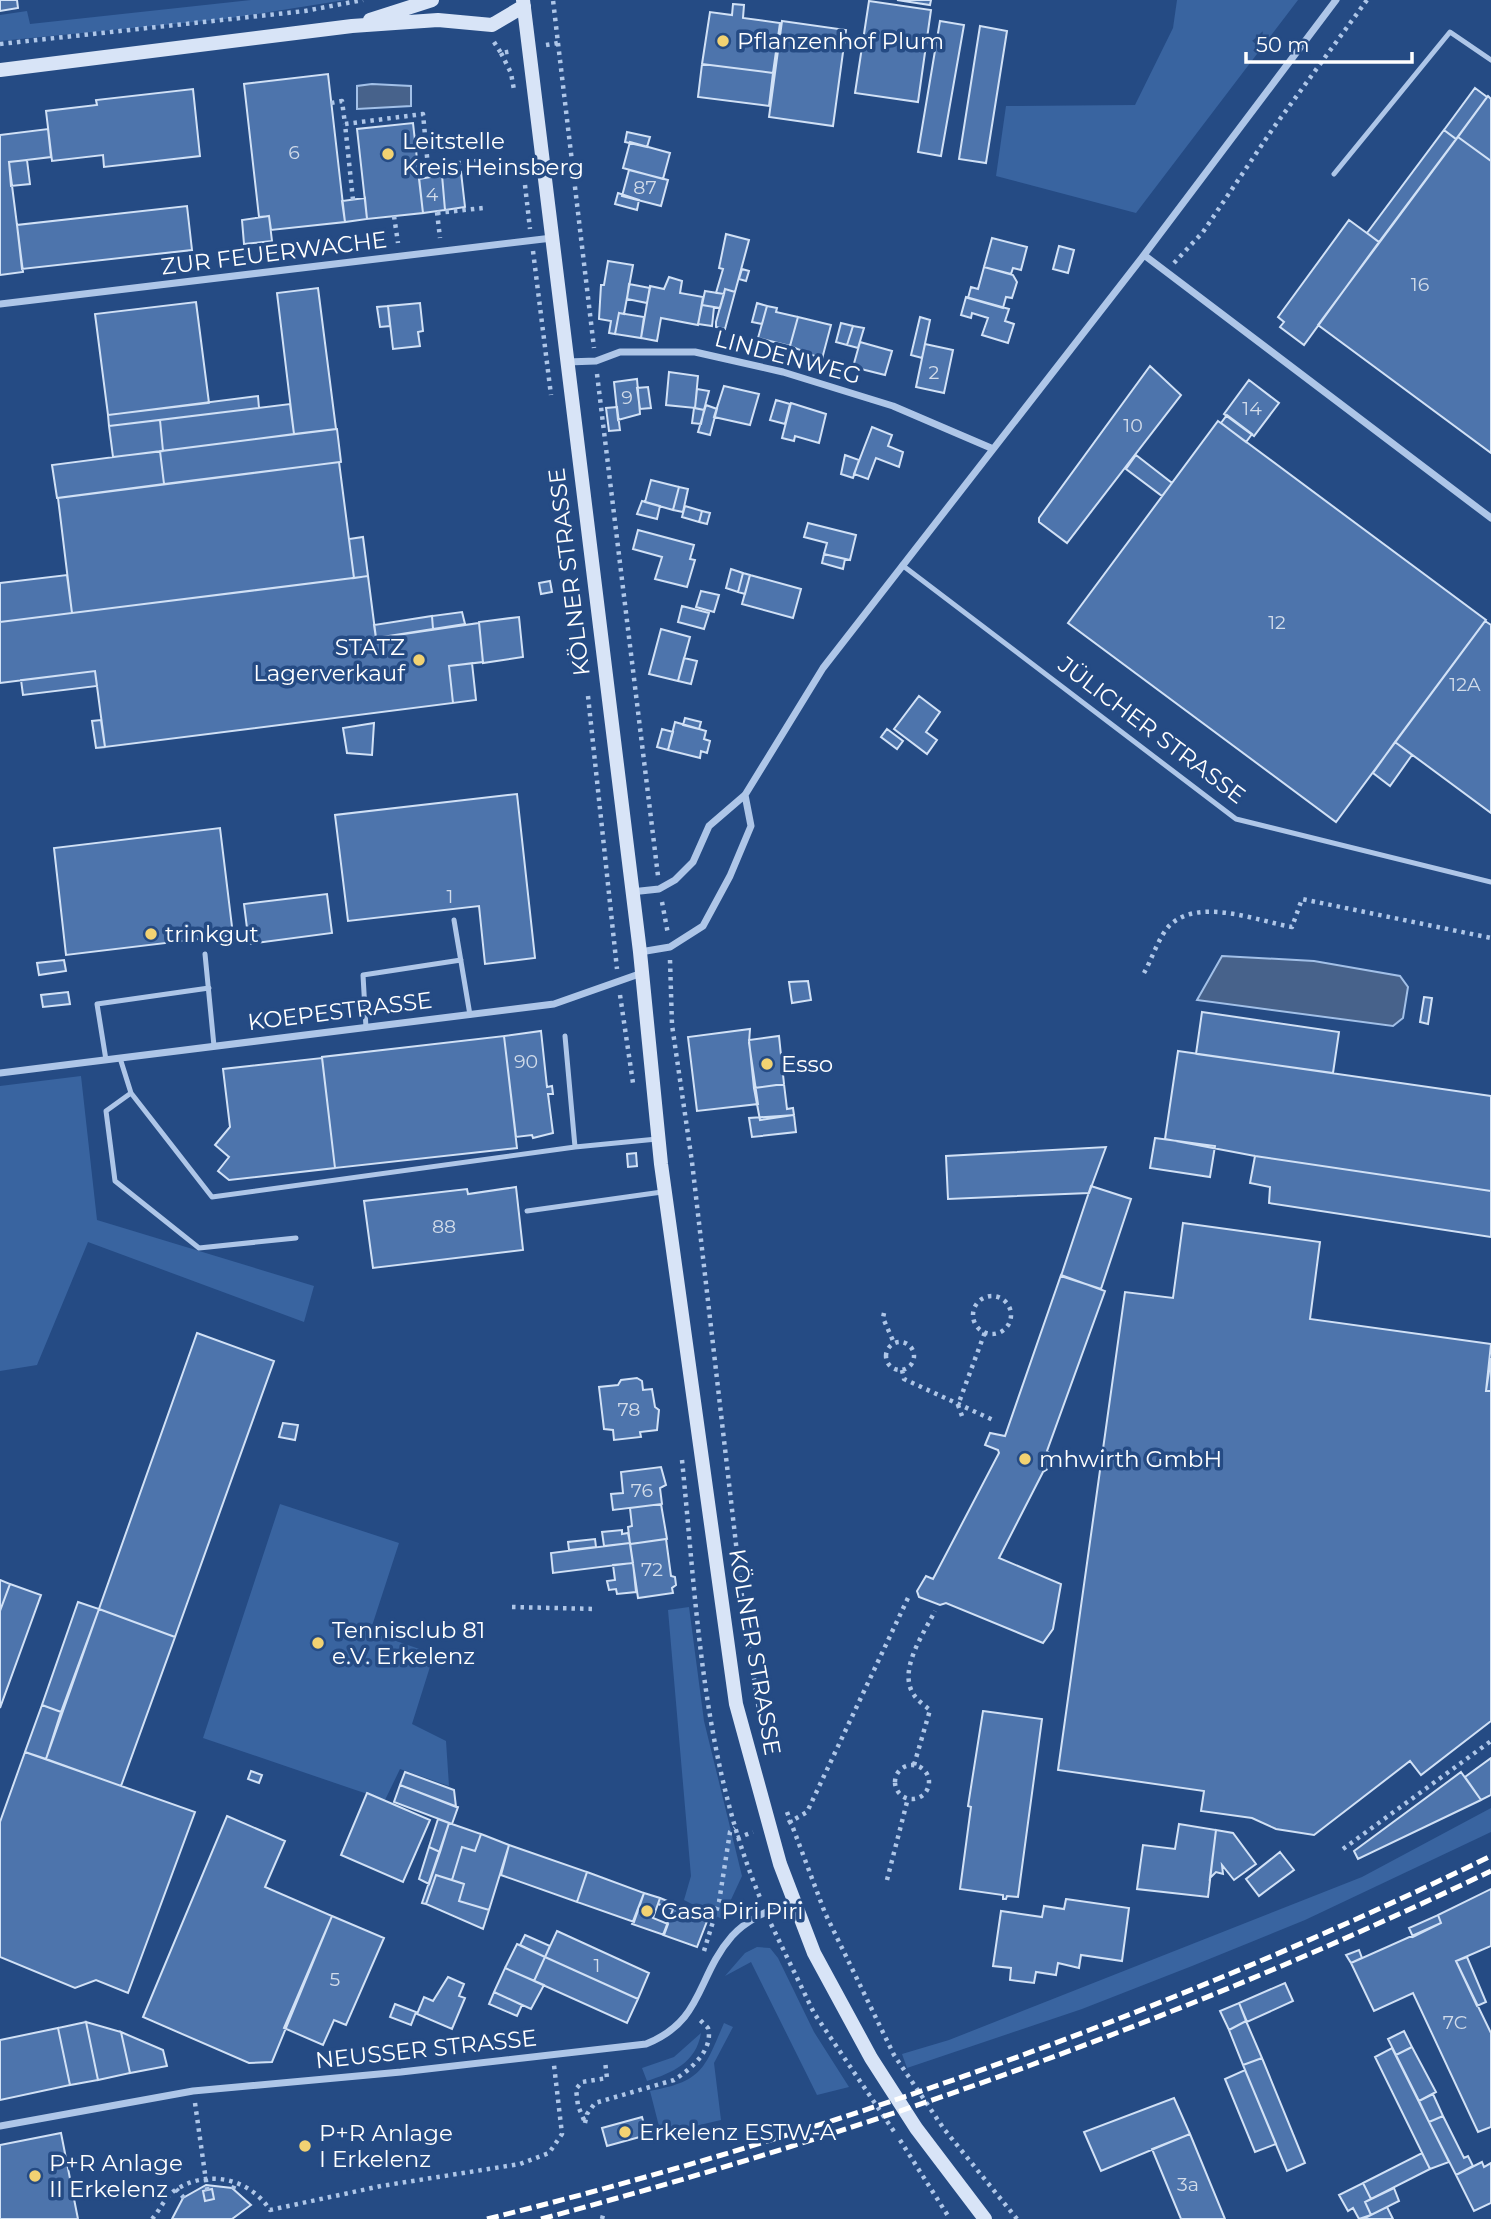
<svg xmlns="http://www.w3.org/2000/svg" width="1491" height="2219" font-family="Montserrat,sans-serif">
<rect width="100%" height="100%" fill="#254b84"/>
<path fill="#3964a0" d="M251,0H345L225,19L0,41V15L27,11L30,24Z
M1177,0H1298L1136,213L996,176L1006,106L1135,105L1173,28Z
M81,1076L97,1220L314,1286L304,1322L88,1242L37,1365L0,1371V1086Z
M280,1504L399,1543L370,1632L434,1654L412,1724L446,1741L449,1786L400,1769L385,1800L203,1738Z
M689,1607L704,1721L742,1876L722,1919L684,1900L691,1876L668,1610Z
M1491,1808V1832L1305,1920L1192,1966L1082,2009L907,2068L902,2054L949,2040L1362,1877Z
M757,1947L770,1948L778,1958L814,2032L849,2087L817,2095L751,1962L725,1976L745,1953Z
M724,2023L733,2027L714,2063L721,2120L661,2134L650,2091C703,2081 704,2069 724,2023Z
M701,2033C696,2063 672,2073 647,2081L642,2068L674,2057Z"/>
<path fill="#47628b" stroke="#a2c0e8" stroke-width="2" d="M372,84L411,86V106L357,109V86Z
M1222,956L1314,961L1400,976L1408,987L1403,1018L1393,1026L1197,1000Z"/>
<path fill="#4d74ac" stroke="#d1e1f6" stroke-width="2" d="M0,0H17L18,8L0,11Z
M897,0H931L930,5Z
M869,1L931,10L918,102L855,93Z
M733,4L744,5L743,18L780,23L773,73L702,64L710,12L732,15Z
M782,21L846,30L833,126L769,117Z
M940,21L964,25L941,156L918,152Z
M980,26L1007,31L986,163L959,159Z
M702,64L773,73L769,106L698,97Z
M328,74L345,222L271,230L269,216L259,217L244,84Z
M1475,88L1487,97L1456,139L1444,130Z
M193,89L200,156L104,167L103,155L52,161L46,111L97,105L96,100Z
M1488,96L1491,99V161L1458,137Z
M413,123L423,213L367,219L357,129Z
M48,129L51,157L9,162L23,272L0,275V135Z
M1444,130L1456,139L1379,242L1367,233Z
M627,132L650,137L647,147L625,142Z
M1458,137L1491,161V453L1318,325Z
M630,142L670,153L663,179L623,168Z
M27,160L30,184L11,186L9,162Z
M629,170L668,180L661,206L622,196Z
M461,172L465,207L445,210L442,175Z
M442,175L445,210L423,213L419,179Z
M618,193L639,200L637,210L615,204Z
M365,198L367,219L345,222L342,201Z
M187,206L192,250L22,269L17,225Z
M269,216L272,241L244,244L242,220Z
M1349,220L1379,242L1304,345L1280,327L1284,322L1278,317Z
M726,234L749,240L735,292L725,289L724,294L716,293L723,269L719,268Z
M992,238L1027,247L1021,270L1013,268L1011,274L984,267Z
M1059,246L1074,250L1068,273L1053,269Z
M608,261L633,265L624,314L619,313L615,334L609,333L611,321L599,319L601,285H604Z
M984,267L1013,275L1017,282L1012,298L1006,297L1003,308L968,298L971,287L978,289Z
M742,269L749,271L746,281L739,279Z
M669,277L682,281L680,293L703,297L698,325L661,318L657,341L641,338L650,286L664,289Z
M629,284L650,288L647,303L627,299Z
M318,288L336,429L294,434L277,293Z
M725,289L735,292L725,329L716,327V322Z
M705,291L724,294L720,308L702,305Z
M966,297L1009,309L1005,321L1014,324L1008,343L982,335L988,318L972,313L971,318L961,315Z
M196,302L209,403L108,415L95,314Z
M420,303L423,331L418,332L420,346L393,349L388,306Z
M757,303L767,306L762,324L752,322Z
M702,305L714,307L712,326L698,324Z
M388,306L390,326L380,327L377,307Z
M767,306L777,308L776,312L798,317L790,346L758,338Z
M619,313L644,317L641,338L615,334Z
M798,317L831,325L822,359L790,346Z
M920,317L930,320L922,358L911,355Z
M841,323L853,326L847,345L836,342Z
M853,326L864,328L858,348L847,345Z
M860,342L892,351L885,375L853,367Z
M925,344L953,350L944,393L916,387Z
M1150,366L1181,395L1067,543L1039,522V518Z
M669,372L698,376L695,408L666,405Z
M637,379L640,414L618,420L614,382Z
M1249,380L1279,403L1254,436L1224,414Z
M724,386L759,394L750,425L714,417Z
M648,387L651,408L640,409L637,388Z
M697,389L709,391L704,410L695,408Z
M258,396L259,408L109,426L108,415Z
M776,400L790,404L785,424L770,420Z
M791,403L826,414L819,443L795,436L794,441L782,438Z
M290,404L294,434L163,451L160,420Z
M706,405L717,409L710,435L698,432Z
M617,407L620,430L609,431L606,408Z
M694,408L704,410L701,424L692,423Z
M1227,415L1252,434L1246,442L1221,423Z
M160,420L163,451L113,457L109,426Z
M1218,421L1486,620L1336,822L1068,623Z
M872,427L892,435L888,446L903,452L899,467L876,458L868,479L854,474Z
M337,429L341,462L164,484L160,451Z
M160,451L164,484L57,498L52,465Z
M845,455L859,460L853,478L841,474Z
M1136,455L1172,483L1162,496L1126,469Z
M339,462L354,578L72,613L58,498Z
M651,480L679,487L673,510L645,502Z
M679,487L688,489L683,512L673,510Z
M642,501L660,506L657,519L637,514Z
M685,506L702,511L699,522L682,517Z
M702,511L710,513L707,524L699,522Z
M808,523L856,535L850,560L824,554L827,543L804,537Z
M638,530L694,545L690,559L695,560L687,587L655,579L662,557L633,549Z
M363,537L368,576L354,578L349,539Z
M824,554L845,559L843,569L822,563Z
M731,569L743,573L738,592L726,588Z
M743,573L750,575L745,594L738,592Z
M67,575L72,613L0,622V583Z
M750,575L801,589L793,618L742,604Z
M368,576L376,638L479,623L483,662L449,666L453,703L105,747L95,671L0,683V622Z
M550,581L552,592L541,594L539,583Z
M701,591L719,595L714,612L696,607Z
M682,606L709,613L704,629L678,622Z
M462,612L465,624L433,629L432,616Z
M432,616L433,629L376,638L374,625Z
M519,617L523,657L483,663L479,622Z
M1485,621L1491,625V813L1395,742Z
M661,629L690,637L678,681L649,674Z
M684,658L697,661L691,684L678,681Z
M472,663L476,700L453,703L449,666Z
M95,671L97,686L23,695L21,680Z
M919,696L940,712L926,732L937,740L927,754L894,729Z
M685,718L701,722L699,729L683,725Z
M101,720L105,747L96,748L92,721Z
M675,722L706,731L704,739L710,741L707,753L701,751L700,758L668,750Z
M374,723L372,755L347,753L343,728Z
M662,729L673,732L668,750L657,747Z
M887,729L903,741L897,749L881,737Z
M1395,742L1412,755L1390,786L1373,773Z
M517,794L535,958L485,964L479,906L348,921L335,815Z
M220,828L233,935L66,955L54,848Z
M327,894L332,933L249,944L244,904Z
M64,960L66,971L39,975L37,963Z
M808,981L811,1000L792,1003L789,982Z
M68,992L70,1004L43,1007L41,995Z
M1424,997L1432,998L1428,1024L1420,1022Z
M1202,1012L1339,1032L1333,1073L1196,1054Z
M750,1029L749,1043L758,1104L697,1111L688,1037Z
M541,1031L547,1087L552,1086L553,1094H548L553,1133L533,1138L532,1135L516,1137L504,1036Z
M504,1036L517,1148L335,1168L322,1057Z
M779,1036L784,1084L754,1088L749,1040Z
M1178,1051L1491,1096V1191L1255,1156L1165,1139Z
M322,1058L335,1168L229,1180L218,1171L229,1157L215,1145L230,1127L223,1069Z
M784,1084L787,1109L793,1108L794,1115L760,1120L754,1088Z
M794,1115L796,1132L752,1137L749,1118Z
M1155,1138L1215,1146L1210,1177L1150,1168Z
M1106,1147L1089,1193L948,1199L946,1156Z
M636,1153L637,1166L628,1167L627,1154Z
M1255,1156L1491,1191V1237L1269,1203L1270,1187L1250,1183Z
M1091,1186L1131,1199L1101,1289L1061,1276Z
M516,1187L523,1250L373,1268L364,1201L467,1189L468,1194Z
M1183,1223L1320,1242L1310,1319L1491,1344L1486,1391H1491V1721L1421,1775L1410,1761L1314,1835L1276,1829L1252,1818L1201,1811L1204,1791L1058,1770L1125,1292L1173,1298Z
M1061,1275L1105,1291L1047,1451L1053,1456L1054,1465L1043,1472L999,1558L1061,1584L1053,1629L1043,1643L946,1603L940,1605L919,1597L917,1591L926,1576L933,1579L999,1453L998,1450L985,1445L990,1433L1005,1436Z
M197,1333L274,1361L175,1637L99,1609Z
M1491,1358V1391H1486Z
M637,1378L642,1381L643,1390L652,1389L655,1407L659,1410L657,1430L640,1432L641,1437L614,1440L613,1430L604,1429L599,1387L618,1385L621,1380Z
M283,1423L298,1425L295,1440L279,1437Z
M661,1467L666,1485L660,1488L662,1504L613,1510L611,1494L623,1493L621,1472Z
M661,1504L667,1539L630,1544L628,1527L632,1526L630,1508Z
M622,1530V1534L628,1533L630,1543L604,1546L602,1532Z
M595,1539L596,1547L569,1550L568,1542Z
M666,1539L671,1576L675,1577L676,1585L672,1588L673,1593L638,1598L630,1544Z
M630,1543L633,1563L553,1573L551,1553Z
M633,1563L636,1592L617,1594L616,1589L609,1590L607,1581L615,1580L613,1565Z
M0,1580L10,1584L0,1611Z
M10,1584L41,1595L0,1708V1611Z
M78,1602L99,1609L61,1712L42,1705Z
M99,1609L175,1637L121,1786L46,1759Z
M42,1705L61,1712L46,1759L25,1752Z
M983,1711L1042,1719L1018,1897L1007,1896L1006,1899H1003V1895L960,1889L971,1807L968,1806Z
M25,1752L195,1812L128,1993L96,1980L75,1988L0,1957V1822Z
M1491,1758V1795L1481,1800L1465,1777Z
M251,1771L262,1775L259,1783L248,1779Z
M405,1772L454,1790L456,1807L400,1785Z
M1461,1772L1481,1800L1358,1859L1354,1851Z
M400,1785L458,1807L452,1824L394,1802Z
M367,1793L430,1820L403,1882L341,1855Z
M227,1816L285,1841L265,1887L332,1916L272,2062L249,2063L143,2017Z
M438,1819L449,1823L440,1852L429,1847Z
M449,1823L481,1834L475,1851L462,1847L452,1880L436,1875L426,1904L422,1903Z
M1179,1824L1216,1830L1208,1897L1137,1889L1143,1845L1175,1849Z
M1216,1830L1233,1833L1256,1864L1234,1880L1222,1865L1223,1874L1216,1872L1210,1878Z
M481,1834L509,1845L489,1910L459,1901L464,1884L452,1880L462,1847L475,1851Z
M509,1845L587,1872L577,1902L501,1875Z
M429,1847L440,1852L429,1884L419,1879Z
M1280,1852L1294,1870L1259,1896L1246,1879Z
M587,1872L644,1893L634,1922L577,1902Z
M436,1875L464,1884L459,1901L489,1910L483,1929L426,1904Z
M1491,1889V1946L1456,1961L1491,2033V2127L1478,2132L1413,1993L1374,2011L1351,1963L1441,1923L1438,1915Z
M644,1893L660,1898L653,1918L668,1924L664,1935L632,1924Z
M660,1898L675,1904L673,1909L658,1904Z
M1066,1899L1129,1908L1122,1961L1081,1955L1079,1968L1058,1963L1056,1975L1036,1972L1034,1983L1010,1980L1011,1968L993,1966L1001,1911L1042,1917L1044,1906L1064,1909Z
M675,1904L709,1916L697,1947L663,1935Z
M1438,1915L1441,1923L1413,1937L1409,1928Z
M332,1916L384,1938L346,2025L334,2020L323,2045L284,2028Z
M557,1931L649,1973L638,1999L545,1957Z
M525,1935L550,1946L545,1957L520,1945Z
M517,1944L545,1957L534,1981L505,1968Z
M1359,1950L1362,1958L1351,1963L1346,1955Z
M545,1957L638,1999L627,2023L534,1981Z
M1467,1957L1486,2002L1477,2006L1456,1961Z
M505,1968L544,1985L531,2009L494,1992Z
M448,1977L464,1984L459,1996L465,1998L452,2029L417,2014L424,1997L433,2001Z
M1285,1983L1293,2001L1247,2022L1239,2003Z
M494,1992L522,2005L517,2016L489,2004Z
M1239,2003L1246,2021L1229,2030L1220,2011Z
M395,2004L416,2012L411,2025L390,2017Z
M1246,2021L1262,2058L1243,2065L1229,2030Z
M86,2022L121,2032L130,2073L98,2080Z
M86,2022L98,2080L70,2085L58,2028Z
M58,2028L70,2085L0,2100V2040Z
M1404,2031L1412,2047L1396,2055L1388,2039Z
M121,2032L163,2050L167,2066L130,2073Z
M1412,2047L1436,2092L1419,2101L1396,2055Z
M1392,2048L1449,2162L1430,2169L1375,2057Z
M1262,2058L1305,2163L1287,2171L1243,2065Z
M1245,2070L1276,2144L1255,2152L1225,2079Z
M1433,2094L1443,2116L1429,2122L1419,2101Z
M1174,2098L1190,2134L1101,2171L1084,2132Z
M1443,2116L1464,2158L1468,2156L1473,2166L1456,2175L1429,2122Z
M642,2117L647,2135L607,2146L602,2128Z
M61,2133L78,2219H0V2145Z
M1190,2134L1225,2219H1181L1152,2149Z
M1422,2153L1430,2169L1371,2199L1363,2183Z
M1482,2162L1484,2167L1491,2163V2203L1474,2211L1456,2175Z
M1363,2183L1371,2199L1365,2202L1371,2215L1359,2219L1353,2208L1348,2211L1339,2195Z
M206,2185L232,2188L251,2205L232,2219H172L183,2198Z
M1394,2188L1399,2201L1371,2215L1365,2202Z
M212,2189L214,2199L205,2201L203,2191Z
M1387,2207L1393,2219H1363Z"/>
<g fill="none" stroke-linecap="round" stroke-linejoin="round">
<path stroke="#aec6e8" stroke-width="4.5" stroke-dasharray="3.5 5" stroke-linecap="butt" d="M494,42L501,53L513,51
M558,43L594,348
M0,44L305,11L363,0
M546,45L558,43L553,0
M501,53L511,73L514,90
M331,103L342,101L345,124
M525,185L530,229
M353,200L345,124L423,114L428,167L476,161
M437,212L440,238
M437,213L483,208
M394,216L398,243
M533,251L551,395
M1174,263L1203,232L1274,127L1367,0
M597,374L658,876
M588,696L617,969
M662,902L668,934
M670,960L672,1025L692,1162L743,1605
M1144,973C1152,959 1159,936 1170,925C1200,897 1257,921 1292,927L1302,899L1491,938
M620,995L633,1083
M973 1315a19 19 0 1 1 38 0a19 19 0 1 1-38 0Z
M884,1313L883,1318L894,1343
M886 1356a14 14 0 1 1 28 0a14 14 0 1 1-28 0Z
M902,1370L904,1379L993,1420
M962,1416L958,1405L985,1332
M682,1460C697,1609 702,1760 761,1900
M512,1607L596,1609
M746,1628L760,1716
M895 1782a17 17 0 1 1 34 0a17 17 0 1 1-34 0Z
M914,1765L930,1710C925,1706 918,1701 914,1695C897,1671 924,1633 935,1611
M787,1812L825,1913L894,2055L944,2129L1017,2219
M788,1823L807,1812L908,1598
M737,1838L753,1832
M1343,1849L1491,1741
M887,1880L908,1798
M771,1924L814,2013L895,2133
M704,1951L719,1902L730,1832L735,1828
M195,2103L208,2195
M584,2120L578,2106L576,2089L582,2082L607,2078L605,2061
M585,2123L587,2114L595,2103L674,2080C690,2070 714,2050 708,2028L699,2019
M900,2140L950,2219
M176,2189L184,2198
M233,2189L236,2181
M152,2219C161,2209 165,2196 177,2189C209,2169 250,2179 270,2210L381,2186L520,2164L549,2153L562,2134L554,2065
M602,2219L603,2215"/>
<path stroke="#aec6e8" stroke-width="5" d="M1334,174L1450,32L1491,60
M902,565L1236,819L1491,882
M454,920L470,1015
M205,954L214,1046
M366,1028L363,975L461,960
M565,1036L575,1147L657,1139
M120,1058L131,1093L212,1197L575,1147
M106,1060L97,1004L209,988
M131,1093L106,1111L115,1181L199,1248L296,1238
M527,1211L662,1192"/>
<path stroke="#aec6e8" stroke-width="7" d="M1144,255L1491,518
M0,304L552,238
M567,362L596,361L620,352H695L783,372L893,406L991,448
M631,892L659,889L675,880L693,862L709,826L745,795L823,668L1144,255L1336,0
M640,952L670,947L703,926L730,876L751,826L745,795
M0,1073L554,1004L642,973
M0,2126L193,2091L401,2072L646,2044C704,2021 696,1977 732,1936C748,1918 771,1910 792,1901"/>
<path stroke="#d8e4f7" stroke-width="14" d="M523,0L640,952L661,1164L736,1704L780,1864L814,1953L871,2058L916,2128L985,2219
M370,20L432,0
M0,70L352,26L438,20L492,25L524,6"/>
<path stroke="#fff" stroke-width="5" stroke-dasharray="12 5" stroke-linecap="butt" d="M487,2219C834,2133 1170,2012 1491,1856
M541,2219C873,2130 1181,2020 1491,1871"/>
</g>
<g fill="#f2d272" stroke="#254b84" stroke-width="2.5">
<circle cx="723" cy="41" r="7"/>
<circle cx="388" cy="154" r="7"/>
<circle cx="419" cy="660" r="7"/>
<circle cx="151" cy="934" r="7"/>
<circle cx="767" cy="1064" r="7"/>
<circle cx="1025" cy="1459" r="7"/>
<circle cx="318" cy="1643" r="7"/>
<circle cx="647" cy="1911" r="7"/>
<circle cx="625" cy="2132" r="7"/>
<circle cx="305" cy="2146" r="7"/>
<circle cx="35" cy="2176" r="7"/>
</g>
<g text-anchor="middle" stroke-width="7" stroke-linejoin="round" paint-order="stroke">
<g font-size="19" fill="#d2dcea">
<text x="294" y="159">6</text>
<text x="645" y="194">87</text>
<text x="432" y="201">4</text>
<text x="1420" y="291">16</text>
<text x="934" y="379">2</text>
<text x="627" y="404">9</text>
<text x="1252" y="415">14</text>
<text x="1133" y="432">10</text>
<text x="1277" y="629">12</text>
<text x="1465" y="691">12A</text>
<text x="450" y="903">1</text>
<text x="526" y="1068">90</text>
<text x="444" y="1233">88</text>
<text x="629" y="1416">78</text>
<text x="642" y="1497">76</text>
<text x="652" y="1576">72</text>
<text x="597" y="1972">1</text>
<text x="335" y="1986">5</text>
<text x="1455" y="2029">7C</text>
<text x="1188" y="2191">3a</text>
</g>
<g font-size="23" fill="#fff" stroke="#254b84" text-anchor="start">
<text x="737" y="49">Pflanzenhof Plum</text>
<text x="402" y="149">Leitstelle<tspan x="402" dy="26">Kreis Heinsberg</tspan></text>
<text x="405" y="655" text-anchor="end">STATZ<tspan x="405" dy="26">Lagerverkauf</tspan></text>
<text x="165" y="942">trinkgut</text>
<text x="781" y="1072">Esso</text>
<text x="1039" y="1467">mhwirth GmbH</text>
<text x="332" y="1638">Tennisclub 81<tspan x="332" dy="26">e.V. Erkelenz</tspan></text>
<text x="661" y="1919">Casa Piri Piri</text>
<text x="639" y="2140">Erkelenz ESTW-A</text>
<text x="319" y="2141">P+R Anlage<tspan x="319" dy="26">I Erkelenz</tspan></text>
<text x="49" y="2171">P+R Anlage<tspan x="49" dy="26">II Erkelenz</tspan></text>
</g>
<g font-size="23" fill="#fff" stroke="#254b84">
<text transform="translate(274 253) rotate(-7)" y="8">ZUR FEUERWACHE</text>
<text transform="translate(788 357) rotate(15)" y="8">LINDENWEG</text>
<text transform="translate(569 572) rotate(-97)" y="8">KÖLNER STRASSE</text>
<text transform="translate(1152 730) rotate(37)" y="8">JÜLICHER STRASSE</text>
<text transform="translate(340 1011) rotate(-7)" y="8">KOEPESTRASSE</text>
<text transform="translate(755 1652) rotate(80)" y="8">KÖLNER STRASSE</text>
<text transform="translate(426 2049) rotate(-6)" y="8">NEUSSER STRASSE</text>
</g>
</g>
<path d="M1246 52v10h166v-10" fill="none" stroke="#ffffff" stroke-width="3.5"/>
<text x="1256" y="52" font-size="21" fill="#ffffff" stroke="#254b84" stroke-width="5" paint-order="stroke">50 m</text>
</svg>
